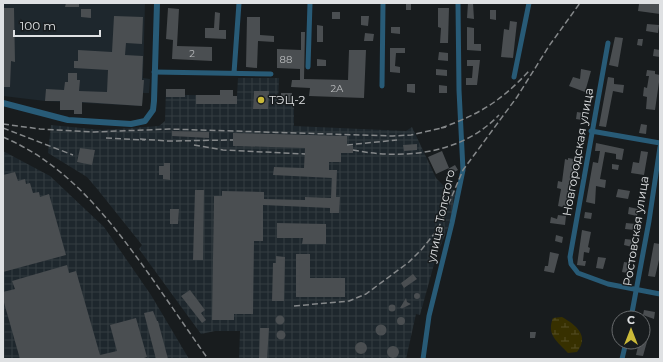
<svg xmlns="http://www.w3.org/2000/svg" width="663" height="362" font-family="Montserrat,sans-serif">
<defs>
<pattern id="industrial-grid" width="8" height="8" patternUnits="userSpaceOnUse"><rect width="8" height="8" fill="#1e272d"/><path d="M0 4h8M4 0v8" fill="none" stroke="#343c41"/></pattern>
<pattern id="wetland-marsh" width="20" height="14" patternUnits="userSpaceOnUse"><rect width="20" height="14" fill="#373000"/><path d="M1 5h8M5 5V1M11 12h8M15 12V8" fill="none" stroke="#544e25"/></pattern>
</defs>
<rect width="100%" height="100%" fill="#181c1e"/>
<path fill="#1e272d" d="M3,3H145L143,78L150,79L149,93H143L142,106L45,101L3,96Z"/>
<path fill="url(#industrial-grid)" d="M238,78H279L278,104L294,105V126L406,131L412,127L436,178L445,187L456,191L450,223L436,257L420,315L416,314L406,359H239L240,331H215L201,334L139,249L142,245L98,190L87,177L48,153L51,125L102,130L159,126L165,121L166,89H185V95H187L237,96Z
M3,151L50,176L104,227L151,295L189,359H3Z"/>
<path fill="url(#wetland-marsh)" d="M562,317C576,325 590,336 577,352L568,353C558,342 546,335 553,318Z"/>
<path fill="#4a4e51" d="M66,3H79V7H65Z
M406,3H411V10H406Z
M468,3H473L474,19L467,18Z
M645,3H660V14L638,11L639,4H645Z
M3,8H14L15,62L11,61L10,87H3Z
M168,8L179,9L177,46L212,47V61L172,59L173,40L166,39Z
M438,8H449L448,43H440L441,28L438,27Z
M81,9H91V18L81,17Z
M490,10H496V20L490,19Z
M215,12L220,13L219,30H226V39L205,38V28H214Z
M332,12H340V19H332Z
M114,16L143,17L142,44L126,43L125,55L143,56L142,80H144L142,106L82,102V114H74V110H60V101H45L46,89L64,90L65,82H68V73H77V80H80L79,91L107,92L108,70L74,68V61H78V50L112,52Z
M361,16H369L368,26L361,25Z
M247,17H260V35L274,36V42L258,41L257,68L246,67Z
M510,21L517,22L513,58L501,57L504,29L509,30Z
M647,24L659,25L658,33L646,31Z
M317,25L323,26V42H317Z
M391,27H400V34L391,33Z
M467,27L474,28V44H481V51L467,50Z
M301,32H305L304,79L348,80L349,50H366L364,98L309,96L310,88L291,87L292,80H300V69L277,68V49L301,50Z
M365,33L374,34L373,41H364Z
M615,37L623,38L618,67L609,65Z
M638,39H643L642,46L637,45Z
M390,48H405V53H396L395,66L400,67V73L390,72Z
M654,49L660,50V57L653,56Z
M439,52L448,53V61L438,60Z
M317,59L326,60V66H317Z
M467,60H480L477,85H466V78H472L473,66H467Z
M436,69L447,70V76L436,75Z
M581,69L591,71L585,92L569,86L573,77L580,79Z
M647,70L655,71V74L660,75L655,110L646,109L647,97L643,96L644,87L647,88L649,76H646Z
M608,77L614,78V84L624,85L623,93L613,91L606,127L599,126Z
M407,84H415V93L407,92Z
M439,85L447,86V93H439Z
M166,89H185V97H166Z
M220,90H233V96H237V104H196V95H220Z
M254,91H269L268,109H253Z
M281,93H292V102H281Z
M577,112L583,113L582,120L576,119Z
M641,124L647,125L646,134L639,133Z
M172,131L209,132V138L172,136Z
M233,133L347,136V146H353V153H341V162H329V170H337L336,197H340L339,213H330V208L263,205V241H254L253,314H234V320H212L214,196H222V191L264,192V199L305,200V197L331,198L332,178L273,175L274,167L304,168L305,148L233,146Z
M596,143L624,149L622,160L616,159V154L605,152L600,179L606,180L605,188L596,186L595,204L586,202L593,162L598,163L600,151H595Z
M417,144V150L404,151L403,145Z
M80,148L95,150L92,165L77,162Z
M442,151L449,168L436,174L428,157Z
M641,151L648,152L644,175L631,173L633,162L639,163Z
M568,158L574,159V167L567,208L558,206L561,189L557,188L558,181L562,182L565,159L568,160Z
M164,163H170V180L163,179V175H159V166H164Z
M612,164L619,165L618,170L612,169Z
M455,165L458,170L451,174L448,169Z
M15,172L18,181L25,179L26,184L30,183L33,193L39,192L40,197L49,194L66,255L3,272V175Z
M618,189L630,191L628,199L616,197Z
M195,190H204L203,260H193Z
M629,207L638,209L637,216L628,214Z
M170,209H179L178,224H170Z
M585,212L592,213L591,219L584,218Z
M558,215L566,216L565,225L550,223L551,217L557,219Z
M277,223L326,224V244H302L303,238H277Z
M626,223L636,224L635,230L625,229Z
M582,230L591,232L588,247L590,248L589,253L584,252L583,261H586L585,266L577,265Z
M556,235L563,237L562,243L555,241Z
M625,239L634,240L632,247L624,245Z
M654,243L660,244L659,260L655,277L648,276Z
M550,252L559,254L554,273L544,271L545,266H548Z
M296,254H310V278H345V297H296Z
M276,256L285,257L284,301H272L273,263H276Z
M598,257L606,258L603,269L596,268Z
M624,262L630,263L628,273L622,272Z
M67,265L69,273L76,271L100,355L117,351L110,325L136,318L147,357L141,359H20L3,299V292L15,289L12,281Z
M413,274L417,279L404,288L401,283Z
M190,290L205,310L201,313L206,320L202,323L181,296Z
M414 296a3 3 0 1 1 6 0a3 3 0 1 1-6 0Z
M406,298L407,302L411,304L401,309L402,308H400Z
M388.5 308a3.5 3.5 0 1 1 7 0a3.5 3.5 0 1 1-7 0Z
M644,310L655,312L654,319L643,315Z
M153,311L157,321H158L168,359H156L144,313Z
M275.5 320a4.5 4.5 0 1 1 9 0a4.5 4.5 0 1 1-9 0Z
M397 321a4 4 0 1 1 8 0a4 4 0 1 1-8 0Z
M375.5 330a5.5 5.5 0 1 1 11 0a5.5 5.5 0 1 1-11 0Z
M260,328H269L267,359H259Z
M643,329L650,331L643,356L636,355L639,342H643Z
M276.5 335a4.5 4.5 0 1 1 9 0a4.5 4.5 0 1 1-9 0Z
M530,332H536L535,338H530Z
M355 348a6 6 0 1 1 12 0a6 6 0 1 1-12 0Z
M387 352a6 6 0 1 1 12 0a6 6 0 1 1-12 0Z"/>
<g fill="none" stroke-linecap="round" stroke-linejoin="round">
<path stroke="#285b77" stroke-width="5" d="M608,43L570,257L571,264L578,273L608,284L660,294
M308,67L310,3
M154,72L271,74
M234,73L239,3
M514,77L529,3
M382,86L383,3
M591,131L660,143
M631,318L649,221L660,147
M423,359L429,316L452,223L463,170L459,90L458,3
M622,359L626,342"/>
<path stroke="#285b77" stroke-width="6" d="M3,103L68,120L131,124L145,121L153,110L154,101L157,3"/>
<path stroke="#85888a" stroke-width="1.5" stroke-dasharray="6 3" stroke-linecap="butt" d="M3,124L40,129L94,132L169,129L393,136L411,135L446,127
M3,128L73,155
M441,128C480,114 501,101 529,71
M3,137C69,165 111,221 151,277C170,304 189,332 208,359
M106,138L145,140
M140,139L168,141L233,140
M194,145L223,150L305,154
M347,145L397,140
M353,150C404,160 462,154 499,115
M294,306L349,301L366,294L409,262L422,249L438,229L463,170L517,97L549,46L580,3"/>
</g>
<circle fill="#cbba39" stroke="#181c1e" stroke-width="1.5" cx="261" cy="100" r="4"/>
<g text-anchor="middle" stroke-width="3" stroke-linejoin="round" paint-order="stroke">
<g font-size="10" fill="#babcbe">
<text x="192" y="57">2</text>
<text x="286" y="63">88</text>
<text x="337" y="92">2А</text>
</g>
<g font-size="12" fill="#dfe1e3" stroke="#181c1e" text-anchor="start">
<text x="269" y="104">ТЭЦ-2</text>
</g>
<g font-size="12" fill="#dfe1e3" stroke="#181c1e">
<text transform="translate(578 152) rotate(-80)" y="4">Новгородская улица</text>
<text transform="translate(441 216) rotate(-78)" y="4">улица Толстого</text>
<text transform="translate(636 231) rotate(-81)" y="4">Ростовская улица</text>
</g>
</g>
<rect width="663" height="362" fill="none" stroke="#dfe1e3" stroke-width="8"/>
<g transform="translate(631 330)"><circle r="19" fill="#181c1e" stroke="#686b6d"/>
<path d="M0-3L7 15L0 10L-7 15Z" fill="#cbba39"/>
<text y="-6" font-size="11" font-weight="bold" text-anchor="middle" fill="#dfe1e3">С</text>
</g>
<path d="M14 30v6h86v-6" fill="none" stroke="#dfe1e3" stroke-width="2"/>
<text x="20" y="30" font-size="12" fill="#dfe1e3" stroke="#181c1e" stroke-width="3" paint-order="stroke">100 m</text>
</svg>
